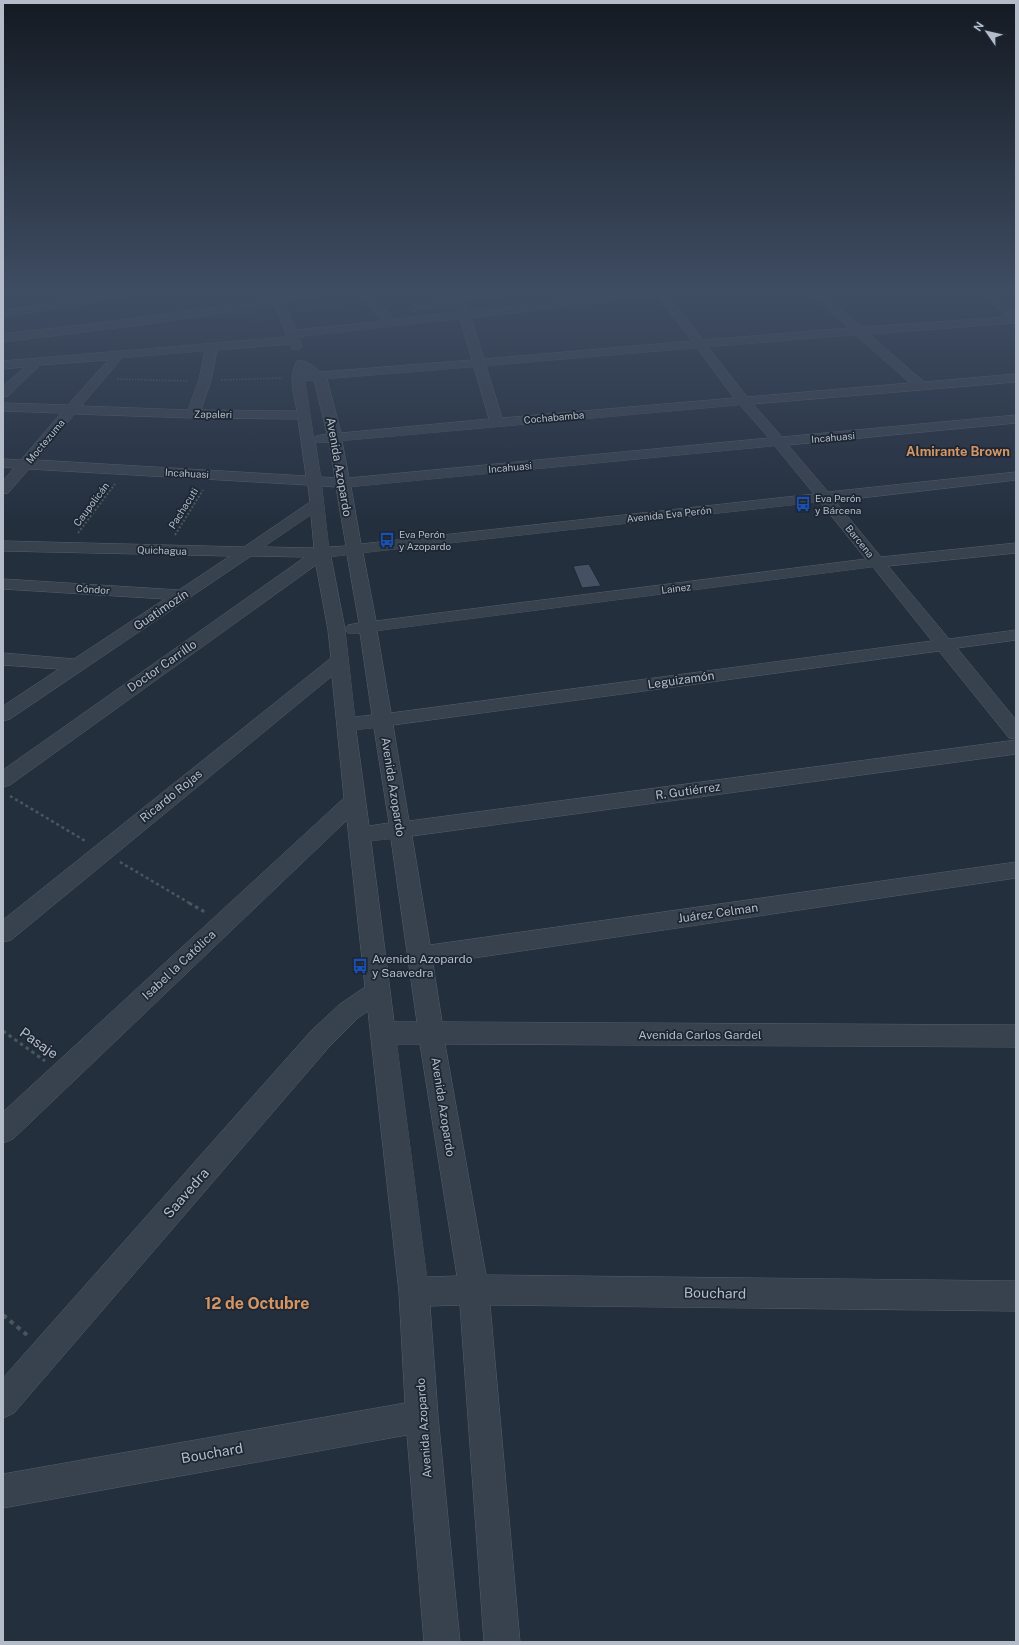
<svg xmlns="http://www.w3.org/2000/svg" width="1019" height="1645" font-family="'Public Sans',sans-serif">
<rect width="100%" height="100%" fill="#242f3e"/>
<path fill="#263c3f" d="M348,299L352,303L295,313L296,308L314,304L315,306L324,305V303Z
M243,308L261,310L277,319L253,321L252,317L184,320L186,316Z"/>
<path fill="#455162" stroke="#1f2835" d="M589,564L601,586L582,588L573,566Z"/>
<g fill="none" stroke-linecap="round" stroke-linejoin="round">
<defs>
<path id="minor" d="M109,293H132L127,296L3,317V311Z
M300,293H322L317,296L284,302L296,330L383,321L356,293H367L395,319L458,312L454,304L413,311L407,308L413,305L481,293H504L499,296L464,302L469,311L626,293H666L703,340L849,328L811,293H822L862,327L1007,317L980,293H991L1016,313V323L869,334L924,382L1016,374V382L753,404L782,437L1016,415V423L788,445L828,492L1016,472V480L835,501L881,557L1016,543V553L888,566L949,639L1016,630V640L957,648L1016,720V739L1009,738L939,651L393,725L409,821L1016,740V754L412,836L430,945L1016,862V878L433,964L442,1022L1016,1025V1047L445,1044L486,1275L1016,1281V1311L490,1305L520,1642H484L460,1305L430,1306L438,1416L460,1642H424L407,1435L3,1508V1474L405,1403L399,1292L368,1011L358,1018L329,1047L14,1413L3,1418V1378L311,1031L340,1004L365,987L347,820L13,1139L3,1143V1112L344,798L332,676L11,940L3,942V920L331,658L328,630L316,565L10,785L3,787V770L305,557L251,556L10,719L3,721V706L59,669L3,665V653L74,659L165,599L3,589V579L179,590L230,556L3,551V541L244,547L310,502L308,485L29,469L8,493L3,494V481L14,468L3,467V459L21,460L61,413L3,411V403L68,405L108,360L40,365L8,396L3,397V386L25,367L3,369V361L287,337L274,304L147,324L3,342V334C102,323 201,310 300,293ZM656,294L692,341L484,359L471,318L652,296ZM460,319L472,360L321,372C314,367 306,359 297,361C288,375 294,396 297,411L201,410L211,380L217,350L289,344L292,349H300L302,346L298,337ZM856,335L910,383L747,397L708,347ZM697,348L734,398L502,418L486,366ZM205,351L199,380L188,410L81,406L122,358ZM474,367L489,419L341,433L327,379ZM305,380H314L327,434L316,436L314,439ZM740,405L769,438L349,478L342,441ZM75,414L193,418L298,419L306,476L36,460ZM315,440L316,442H329L335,478L321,477ZM775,446L814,494L361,544L351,487ZM322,486L336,487L346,546L329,547ZM820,502L866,559L376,621L363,553ZM311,515L314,548L264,547ZM347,555L359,623L348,625L345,629L331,557ZM873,567L932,641L391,713L377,631ZM345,629L348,633H360L372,715L355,717ZM374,728L389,823L369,826L356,730ZM391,839L417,1022H394L371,841ZM397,1044H420L457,1276L427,1277Z"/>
</defs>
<use href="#minor" stroke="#565f6c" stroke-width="1"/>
<path stroke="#44595c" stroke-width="1.5" stroke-dasharray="1.5 1.5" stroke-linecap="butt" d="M117,379L188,381
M221,380L282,378"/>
<path stroke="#44595c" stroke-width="2" stroke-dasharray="2 2" stroke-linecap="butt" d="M78,533L115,484
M175,535L203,490"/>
<path stroke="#44595c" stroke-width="2.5" stroke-dasharray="3 3" stroke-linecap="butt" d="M10,796L87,842
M120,862L191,904"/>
<path stroke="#44595c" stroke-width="3" stroke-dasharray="3.5 3.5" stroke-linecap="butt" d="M189,903L205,912
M3,1031L45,1061"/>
<path stroke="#44595c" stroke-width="4" stroke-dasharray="4.5 4.5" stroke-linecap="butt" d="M3,1315L27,1335"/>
<use href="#minor" fill="#38414e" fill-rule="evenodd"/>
</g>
<linearGradient id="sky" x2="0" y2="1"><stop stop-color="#141a22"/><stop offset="0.56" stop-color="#3f4d63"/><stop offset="1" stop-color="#3f4d63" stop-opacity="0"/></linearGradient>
<rect width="1019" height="523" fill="url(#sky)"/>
<defs>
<symbol id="bus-bare" viewBox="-9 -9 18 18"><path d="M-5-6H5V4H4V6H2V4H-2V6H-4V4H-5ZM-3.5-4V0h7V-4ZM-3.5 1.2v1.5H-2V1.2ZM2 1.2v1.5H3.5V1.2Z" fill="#1a4fb4" stroke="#1d2633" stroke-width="2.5" paint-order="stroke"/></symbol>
</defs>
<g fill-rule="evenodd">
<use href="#bus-bare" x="792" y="493" width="22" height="22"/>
<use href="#bus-bare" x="376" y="529" width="22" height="22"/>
<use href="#bus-bare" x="349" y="955" width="22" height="22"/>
</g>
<g text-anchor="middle" stroke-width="3.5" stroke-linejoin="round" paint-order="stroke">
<g font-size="10" fill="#b4bcc9" stroke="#1d2633">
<text transform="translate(213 414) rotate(1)" y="4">Zapaleri</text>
<text transform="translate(554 417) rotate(-5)" y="4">Cochabamba</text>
<text transform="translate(833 437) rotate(-5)" y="4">Incahuasi</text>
<text transform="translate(45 441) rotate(-50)" y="4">Moctezuma</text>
<text transform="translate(510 467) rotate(-5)" y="4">Incahuasi</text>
<text transform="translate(187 473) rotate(3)" y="4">Incahuasi</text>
<text transform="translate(91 504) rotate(-53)" y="4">Caupolicán</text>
<text transform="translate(183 508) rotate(-58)" y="4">Pachacuti</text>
<text transform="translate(669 514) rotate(-6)" y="4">Avenida Eva Perón</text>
<text transform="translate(860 541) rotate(51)" y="4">Barcena</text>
<text transform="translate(162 550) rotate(2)" y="4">Quichagua</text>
<text transform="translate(676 588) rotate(-7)" y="4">Lainez</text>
<text transform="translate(93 589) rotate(4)" y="4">Cóndor</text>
</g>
<g font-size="10" fill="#b4bcc9" stroke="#1d2633" text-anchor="start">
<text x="815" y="502">Eva Perón<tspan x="815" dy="12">y Bárcena</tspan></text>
<text x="399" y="538">Eva Perón<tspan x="399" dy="12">y Azopardo</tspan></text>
</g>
<g font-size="12" fill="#b4bcc9" stroke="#1d2633">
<text transform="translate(339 467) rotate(80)" y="4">Avenida Azopardo</text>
<text transform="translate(161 610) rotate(-34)" y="4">Guatimozín</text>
<text transform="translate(162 666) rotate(-35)" y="4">Doctor Carrillo</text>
<text transform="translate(681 680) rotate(-8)" y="4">Leguizamón</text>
<text transform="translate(393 787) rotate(81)" y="4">Avenida Azopardo</text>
<text transform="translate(688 791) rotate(-8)" y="4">R. Gutiérrez</text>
<text transform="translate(171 796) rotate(-39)" y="4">Ricardo Rojas</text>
<text transform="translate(718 913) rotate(-8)" y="4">Juárez Celman</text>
<text transform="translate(179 965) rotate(-43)" y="4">Isabel la Católica</text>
<text x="700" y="1039">Avenida Carlos Gardel</text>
<text transform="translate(443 1107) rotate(81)" y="4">Avenida Azopardo</text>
<text transform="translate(424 1428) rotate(-94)" y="4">Avenida Azopardo</text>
</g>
<g font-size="12" fill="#b4bcc9" stroke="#1d2633" text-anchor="start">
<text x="372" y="963">Avenida Azopardo<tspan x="372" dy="14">y Saavedra</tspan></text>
</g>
<g font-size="13" font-weight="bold" fill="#d59563" stroke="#1d2633">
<text x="958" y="456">Almirante Brown</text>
</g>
<g font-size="14" fill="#b4bcc9" stroke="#1d2633">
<text transform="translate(39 1043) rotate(35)" y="5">Pasaje</text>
<text transform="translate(186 1193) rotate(-49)" y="5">Saavedra</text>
<text transform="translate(715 1293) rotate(1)" y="5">Bouchard</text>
<text transform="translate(212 1453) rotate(-10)" y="5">Bouchard</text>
</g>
<g font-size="16" font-weight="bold" fill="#d59563" stroke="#1d2633">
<text x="257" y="1309">12 de Octubre</text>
</g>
</g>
<rect width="1019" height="1645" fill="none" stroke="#b4bcc9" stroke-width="8"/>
<g transform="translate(987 32) rotate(304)" stroke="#1d2633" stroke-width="3" paint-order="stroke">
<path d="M0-3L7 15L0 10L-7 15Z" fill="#b4bcc9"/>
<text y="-6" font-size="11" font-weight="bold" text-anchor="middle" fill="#b4bcc9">N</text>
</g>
</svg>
